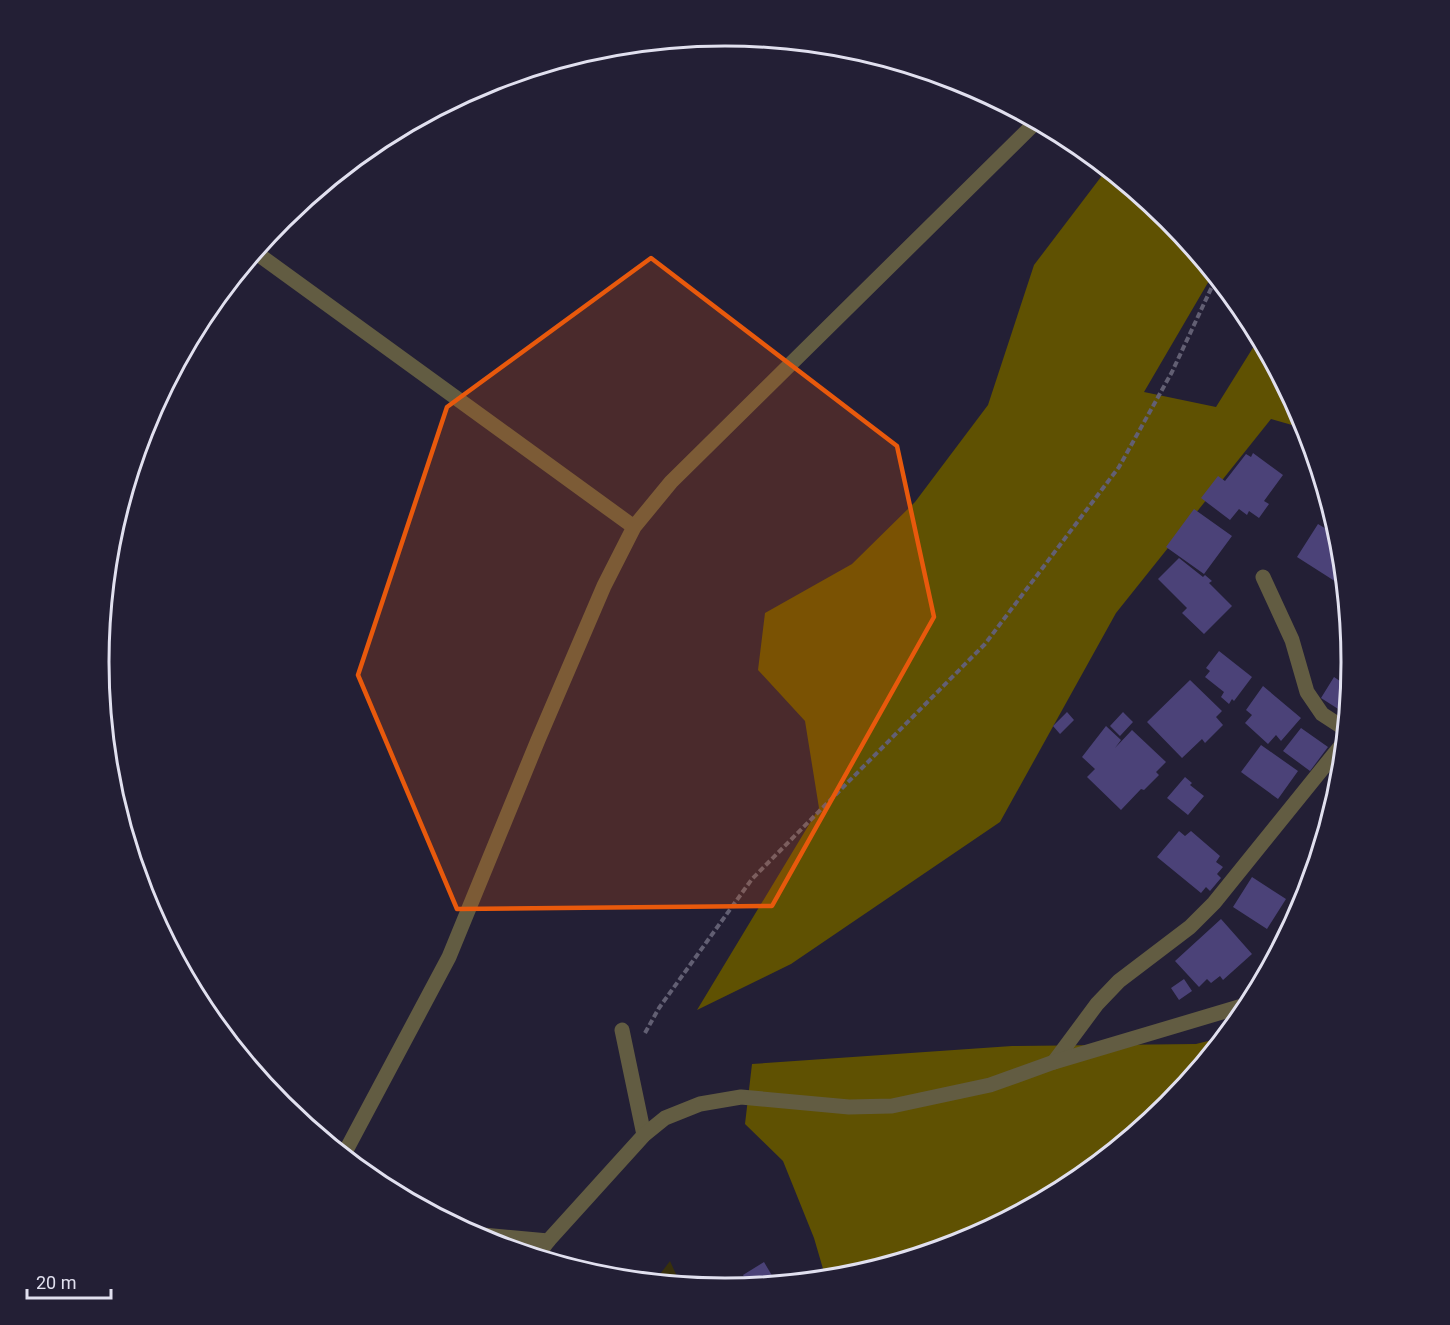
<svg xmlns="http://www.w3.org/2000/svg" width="1450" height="1325" font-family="Roboto,sans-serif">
<rect width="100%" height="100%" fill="#231f35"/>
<path fill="#38300c" d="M670,1261L681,1285L654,1282Z"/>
<path fill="#5f5102" d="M1107,169L1168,220L1213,274L1144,392L1216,407L1259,338L1306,429L1271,419L1116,613L1000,822L791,964L697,1010L819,808L805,721L758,670L765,613L852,564L915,502L988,405L1034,265Z
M1224,1037L1168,1106L1073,1184L964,1241L847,1277L826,1279L814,1238L783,1161L745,1124L752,1064L1012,1046L1196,1044Z"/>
<path fill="#4b4278" d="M1253,453L1283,475L1264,501L1269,504L1259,518L1249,511L1247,515L1239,509L1230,520L1201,498L1218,476L1225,481L1246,454L1251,457Z
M1194,509L1232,536L1204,574L1166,547Z
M1318,524L1338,536L1344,587L1297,557Z
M1179,558L1203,577L1205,575L1212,581L1209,583L1232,606L1204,634L1182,613L1187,608L1158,579Z
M1219,651L1252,677L1234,701L1232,699L1229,704L1221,697L1224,692L1205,677L1210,671L1206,668Z
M1334,677L1349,687L1346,714L1321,698Z
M1190,680L1222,711L1216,717L1223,725L1205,743L1202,739L1182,758L1147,722Z
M1263,686L1301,718L1281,741L1276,735L1268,744L1245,723L1252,715L1246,710Z
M1067,712L1074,720L1060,734L1053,726Z
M1123,712L1133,722L1120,736L1110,726Z
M1106,726L1121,740L1115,748L1132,730L1166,762L1156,772L1159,775L1144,790L1141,789L1121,810L1087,777L1095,769L1082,757Z
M1301,728L1328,747L1310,771L1283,751Z
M1261,745L1298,771L1278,799L1241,772Z
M1185,777L1192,783L1190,785L1204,796L1188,815L1167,798Z
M1179,831L1185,836L1191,831L1220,856L1216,862L1223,867L1217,874L1221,878L1210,891L1206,887L1201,893L1157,857Z
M1252,877L1286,899L1267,929L1233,907Z
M1221,919L1252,954L1223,980L1220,976L1211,983L1207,979L1199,987L1175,961Z
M1184,979L1192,991L1179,1000L1171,988Z
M764,1262L777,1284L750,1287L743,1275Z"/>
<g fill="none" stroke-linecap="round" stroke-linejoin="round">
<path stroke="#625f73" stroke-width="4" stroke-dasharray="6 3" stroke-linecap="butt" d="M645,1033L659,1008L752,879L985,644L1119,467L1172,372L1216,278"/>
<path stroke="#625c42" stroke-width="15" d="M255,252L634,527
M1263,577L1292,640L1307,692L1322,714L1345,729
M622,1030L644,1135
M1054,1062L1097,1004L1119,981L1190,927L1214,903L1344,742
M343,1156L449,957L538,740L604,586L634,527L671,482L1036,122
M472,1234L548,1241"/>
<path stroke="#625c42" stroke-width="15" d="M536,1257L548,1241L644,1135L665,1118L700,1104L741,1097L849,1107L892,1106L990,1085L1054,1062L1249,1004"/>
</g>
<path fill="#e8590c" fill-opacity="0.2" stroke="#e8590c" stroke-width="4.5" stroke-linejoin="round" d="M651,258L897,446L934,617L772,906L457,909L358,675L447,407Z"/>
<path d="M0 0H1450V1325H0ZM109 662a616 616 0 1 1 1232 0a616 616 0 1 1-1232 0Z" fill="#231f35" fill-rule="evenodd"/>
<path fill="none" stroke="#e1e0ef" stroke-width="3" d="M109 662a616 616 0 1 1 1232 0a616 616 0 1 1-1232 0Z"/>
<path d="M27 1289v9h84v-9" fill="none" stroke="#e1e0ef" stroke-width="3"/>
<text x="36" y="1289" font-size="18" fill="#e1e0ef" stroke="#231f35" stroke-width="4.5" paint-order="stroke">20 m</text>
</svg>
